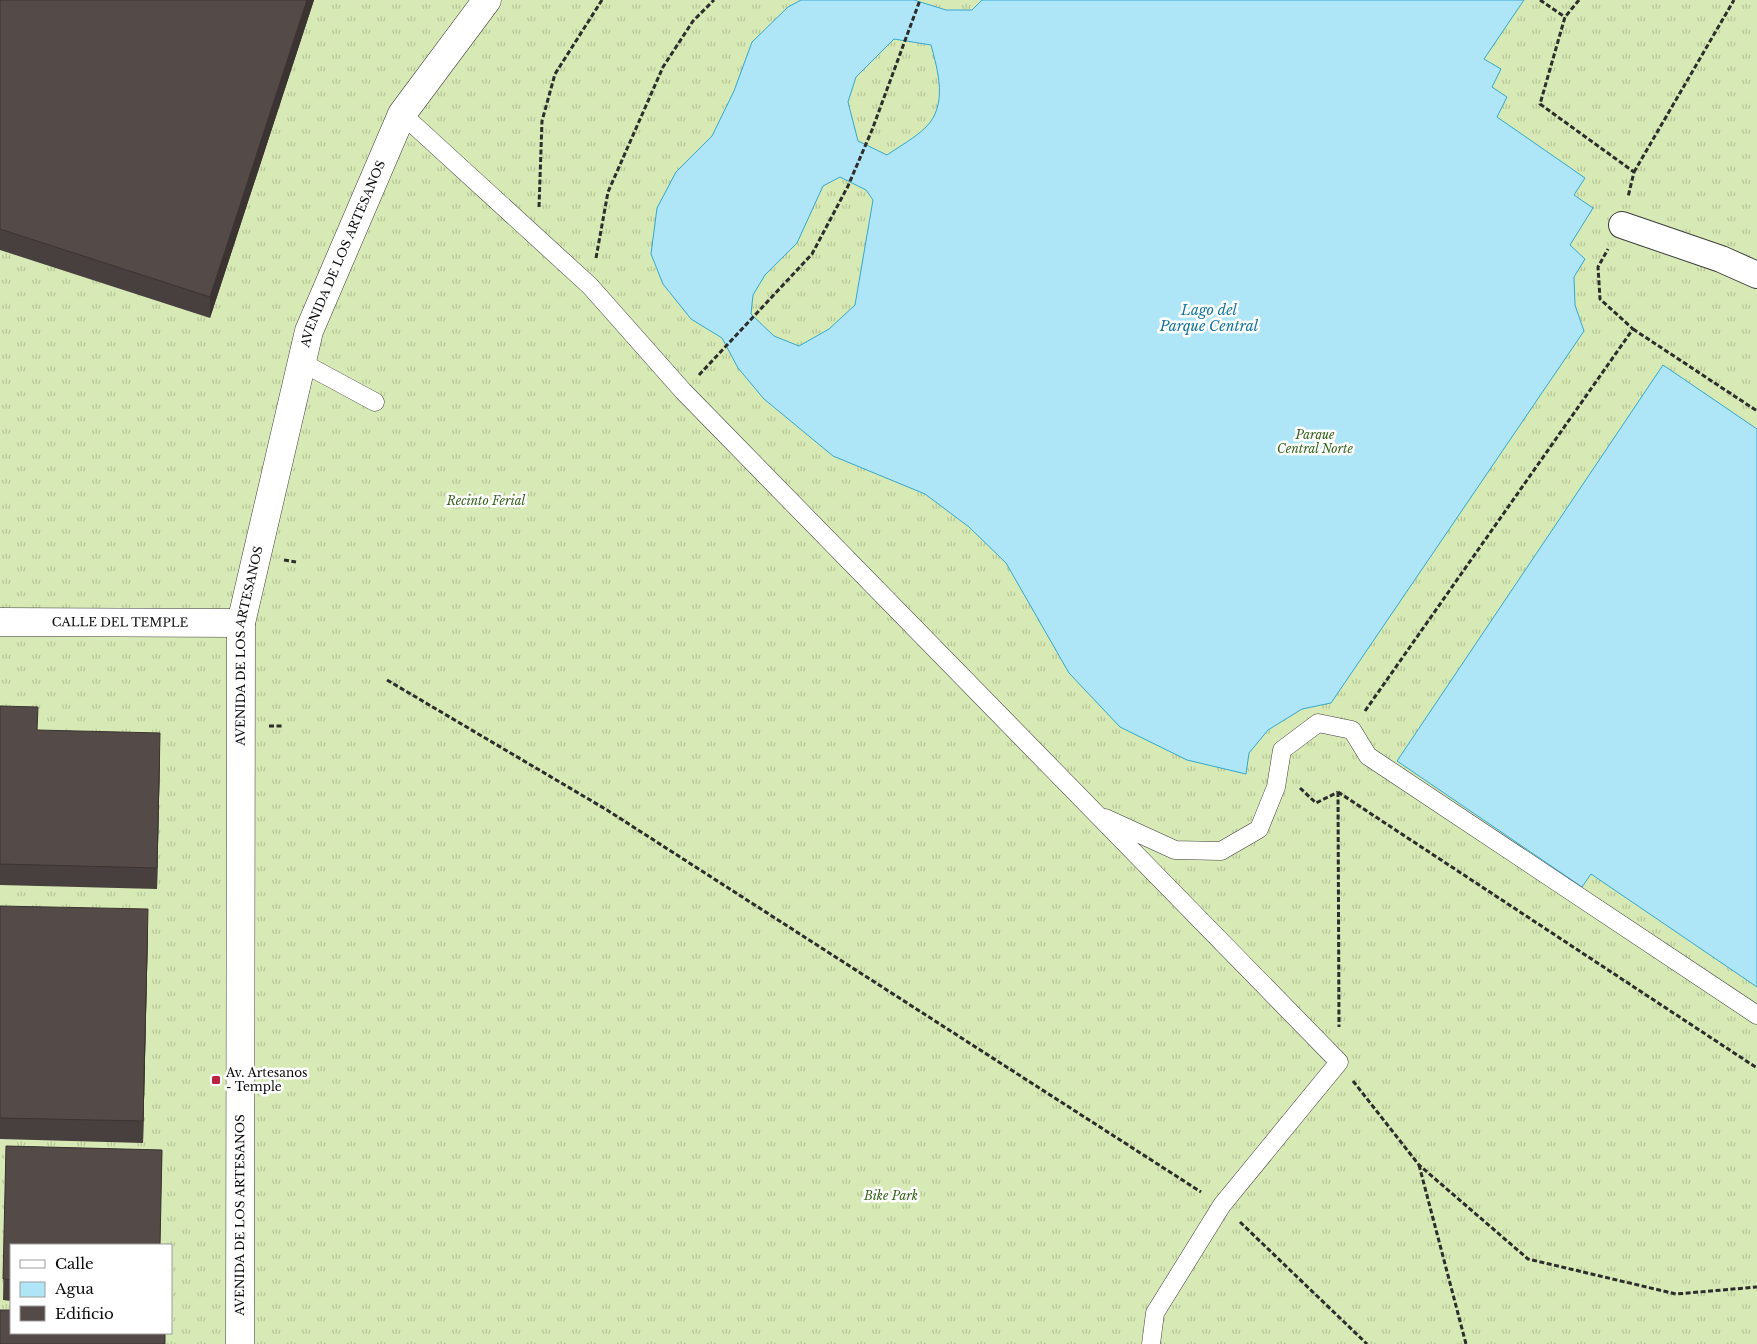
<svg xmlns="http://www.w3.org/2000/svg" width="1757" height="1344" font-family="'Libre Baskerville',serif">
<defs>
<pattern id="grass-tufts" width="24" height="20" patternUnits="userSpaceOnUse" patternTransform="scale(1.25)"><rect width="24" height="20" fill="#d7e9b4"/><path d="M3 7l-1-3M5 7V3M7 7l1-3M15 17l-1-3M17 17v-4M19 17l1-3" fill="none" stroke="#b7c699"/></pattern>
</defs>
<rect width="100%" height="100%" fill="#fff8ea"/>
<path fill="url(#grass-tufts)" fill-rule="evenodd" d="M0,0H1757V1344H0ZM11,1245H171V1333H11Z"/>
<path fill="#aee6f7" stroke="#34a7cf" fill-rule="evenodd" d="M801,0H914L946,10H972L982,0H1524L1484,59L1501,69L1492,87L1507,97L1497,117L1585,178L1574,195L1593,208L1570,245L1585,259L1574,277L1575,305L1584,331L1331,703L1302,709L1268,730L1249,753L1246,774L1187,760L1120,727L1069,673L1006,563L969,527L925,494L833,456L764,399L738,368L722,338L691,319L663,284L651,254L657,208L676,172L712,136L734,91L752,42L788,7ZM894,39L931,45C938,71 948,105 926,127C915,138 900,146 887,155L858,141L848,102L856,77ZM840,177L866,190L873,200L855,305L829,329L799,346L774,336L751,314L753,295L765,275L797,243L823,186Z
M1663,365L1757,429V987L1591,874L1582,887L1397,761Z"/>
<g fill="none" stroke-linecap="round" stroke-linejoin="round">
<defs>
<path id="service" d="M402,114L590,286L683,391L1339,1062L1222,1205L1155,1313L1151,1344
M301,362L375,402
M1105,818L1175,850L1221,851L1259,829L1276,787L1282,750L1318,723L1352,730L1368,756L1757,1015"/>
<path id="pedestrian" d="M1622,225L1721,259L1757,275"/>
<g id="minor">
<path id="s1" d="M0,622L241,623"/>
<path id="s2" d="M240,1344L241,623L309,331L402,114L487,0"/>
</g>
</defs>
<use href="#service" stroke="#3e3e3e" stroke-width="19"/>
<use href="#pedestrian" stroke="#3e3e3e" stroke-width="28"/>
<use href="#minor" stroke="#3e3e3e" stroke-width="29"/>
<path stroke="#2d2d2d" stroke-width="3" stroke-dasharray="5 2.5" stroke-linecap="butt" d="M1540,0L1565,17
M1579,0L1565,17L1540,104L1634,172L1628,197
M1634,172L1734,0
M539,207L542,121L555,74L602,0
M596,258L608,192L663,67L693,21L714,0
M1633,329L1757,411
M699,375L812,254L848,186L872,130L920,0
M284,560L296,562
M387,680L607,810L1201,1192
M1365,711L1633,329L1600,299L1598,267L1608,249
M269,726H282
M1300,788L1316,803L1338,792
M1338,792L1339,1027
M1338,792L1757,1068
M1353,1081L1419,1165L1528,1259L1676,1294L1757,1287
M1419,1165L1466,1344
M1240,1222L1367,1344"/>
<use href="#service" stroke="#fff" stroke-width="18"/>
<use href="#pedestrian" stroke="#fff" stroke-width="26"/>
<use href="#minor" stroke="#fff" stroke-width="28"/>
</g>
<path fill="#48403e" d="M0,0H314L210,318L0,250Z
M0,706L38,730L160,754L157,889L0,885Z
M0,906L148,930L143,1143L0,1139Z
M6,1146L162,1150L160,1245H11V1301L3,1300Z"/>
<path fill="#3b3432" d="M307,0H314L210,318V297Z
M160,733V754L157,889V868Z
M148,909V930L143,1143V1121Z"/>
<path fill="#544b48" stroke="#3b3432" d="M0,0H307L210,297L0,229Z
M0,706L38,707L37,730L160,733L157,868L0,864Z
M0,906L148,909L143,1121L0,1118Z
M6,1146L162,1150L160,1245H11V1280L3,1279Z
M0,1310H11V1333H165V1344H0Z"/>
<rect fill="#bd223f" stroke="#fff" stroke-width="2" x="211" y="1075" width="10" height="10" rx="2.5"/>
<g text-anchor="middle" stroke-width="5" stroke-linejoin="round" paint-order="stroke">
<g font-size="12" fill="#0b0b0b" stroke="#fff">
<text dy="4" stroke="none"><textPath href="#s2" startOffset="1105">AVENIDA DE LOS ARTESANOS</textPath></text>
<text dy="4" stroke="none"><textPath href="#s1" startOffset="120">CALLE DEL TEMPLE</textPath></text>
<text dy="4" stroke="none"><textPath href="#s2" startOffset="699">AVENIDA DE LOS ARTESANOS</textPath></text>
<text dy="4" stroke="none"><textPath href="#s2" startOffset="129">AVENIDA DE LOS ARTESANOS</textPath></text>
</g>
<g font-size="12" font-style="italic" fill="#35631b" stroke="#fff">
<text x="1315" y="439">Parque<tspan x="1315" dy="14">Central Norte</tspan></text>
<text x="486" y="505">Recinto Ferial</text>
<text x="891" y="1200">Bike Park</text>
</g>
<g font-size="12" fill="#0b0b0b" stroke="#fff" text-anchor="start">
<text x="226" y="1077">Av. Artesanos<tspan x="226" dy="14">- Temple</tspan></text>
</g>
<g font-size="14" font-style="italic" fill="#14769e" stroke="#fff">
<text x="1209" y="315">Lago del<tspan x="1209" dy="16">Parque Central</tspan></text>
</g>
</g>
<rect x="10" y="1244" width="162" height="90" fill="#ffffff" stroke="#9d9d9d"/>
<rect x="20" y="1260" width="25" height="8" fill="#ffffff" stroke="#9d9d9d"/>
<text x="55" y="1269" font-size="15" fill="#0b0b0b">Calle</text>
<rect x="20" y="1282" width="25" height="15" fill="#aee6f7" stroke="#9d9d9d"/>
<text x="55" y="1294" font-size="15" fill="#0b0b0b">Agua</text>
<rect x="20" y="1306" width="25" height="15" fill="#544b48" stroke="#9d9d9d"/>
<text x="55" y="1319" font-size="15" fill="#0b0b0b">Edificio</text>
</svg>
